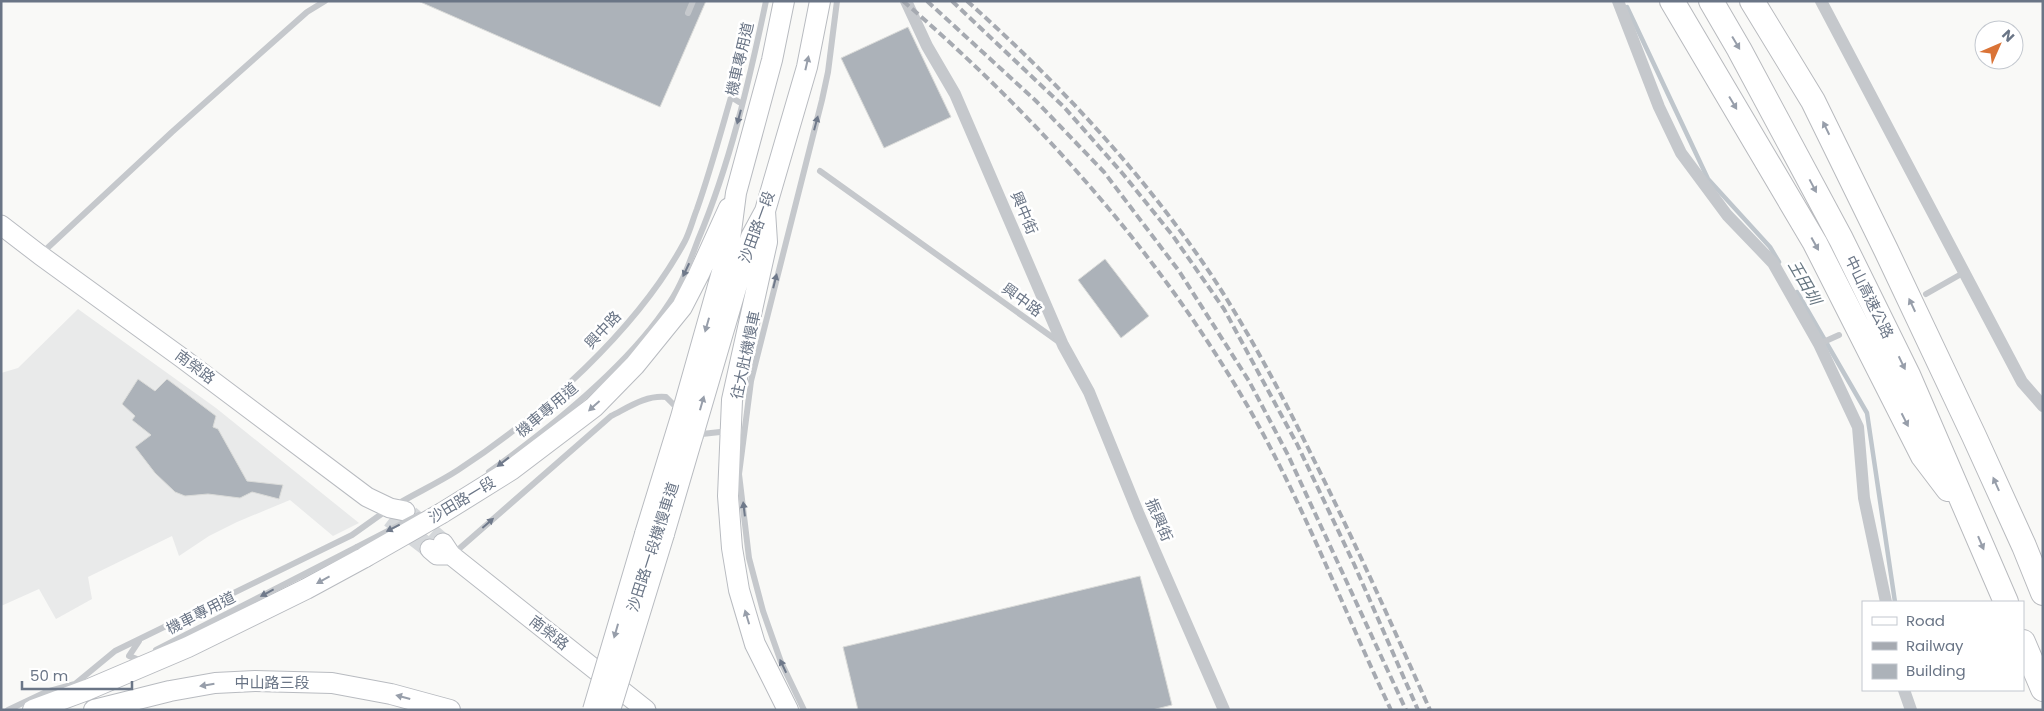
<svg xmlns="http://www.w3.org/2000/svg" width="2044" height="711" font-family="Poppins,'Noto Sans TC',sans-serif">
<rect width="100%" height="100%" fill="#f9f9f7"/>
<path fill="#e9eaea" d="M78,309L216,408L359,523L333,536L290,500L237,522L209,536L179,556L172,536L88,577L92,599L56,619L39,589L1,606V373L18,368Z"/>
<g fill="none" stroke-linecap="round" stroke-linejoin="round">
<path stroke="#bfc6cc" stroke-width="4.5" d="M1627,7L1708,179L1770,247L1779,262
M1797,292L1867,413L1895,602"/>
</g>
<path fill="#acb2b9" stroke="#dadbd9" d="M418,1H706L660,107Z
M908,27L951,117L884,148L841,58Z
M1105,259L1149,316L1121,338L1078,280Z
M138,379L155,391L167,379L216,416L213,427L218,429L247,481L283,485L279,499L252,492L240,498L208,494L185,496L175,492L155,473L135,447L151,435L132,420L135,416L122,404Z
M1140,576L1172,705L1152,710H858L843,647Z"/>
<g fill="none" stroke-linecap="round" stroke-linejoin="round">
<path stroke="#d5d8db" stroke-width="19" stroke-dasharray="19 9" stroke-linecap="butt" d="M410,515L443,543
M390,518L430,549"/>
<defs>
<path id="secondary" d="M1,225L40,255L182,358L367,497L390,508L405,511
M443,543L451,555L646,710
M430,549L437,555H451"/>
<path id="primary" d="M765,211L767,242L732,400L728,496L732,548L739,590L755,644L788,710
M442,513L511,470L594,407L635,365L682,307L699,274L729,208
M645,534L681,417L729,247L736,193L772,60L784,1
M664,534L751,237L765,211L807,67L820,1
M33,710L87,690L188,647L306,589L365,557
M94,710L170,691L215,683L255,681L332,683L391,694L450,710"/>
<path id="highway" d="M1672,1L1815,243L1923,456L1948,489
M1711,1L1739,49L1841,239L1908,375L2006,602
M1752,1L1813,101L1886,250L1974,436L2024,546L2043,593
M2023,642L2043,689"/>
</defs>
<use href="#secondary" stroke="#b8bbc0" stroke-width="21"/>
<use href="#primary" stroke="#b8bbc0" stroke-width="22"/>
<use href="#highway" stroke="#b8babe" stroke-width="26"/>
<path stroke="#c5c8cc" stroke-width="6" d="M688,13L693,1
M820,171L1059,342
M41,254L172,132L307,12L325,1
M1926,294L1963,273
M1819,344L1839,335
M700,439L702,434L729,431
M489,472C549,429 630,364 670,302C682,284 690,261 698,240C730,164 749,82 766,1
M396,505C416,493 438,483 458,470C541,416 638,329 685,241C690,231 693,219 697,209C710,172 720,135 731,97L739,102
M452,555L611,416C629,407 646,395 666,397L678,409
M156,650L357,547
M137,659L129,656L139,641
M75,684L115,651L352,535L387,510
M8,710L46,692L75,684
M804,710L781,662L763,611L749,558L739,474L751,381L822,100L828,72L837,1"/>
<path stroke="#c5c8cc" stroke-width="12" d="M906,1L927,46L955,94L1063,345L1089,392L1139,515L1224,710
M1618,1L1659,107L1681,153L1727,215L1773,263L1819,344L1858,427L1864,498L1886,602
M1821,1L2022,382L2043,406
M1904,690L1911,710"/>
<use href="#secondary" stroke="#fff" stroke-width="19"/>
<use href="#primary" stroke="#fff" stroke-width="20"/>
<use href="#highway" stroke="#fff" stroke-width="24"/>
<path stroke="#a6aab1" stroke-width="4" stroke-dasharray="8 4" stroke-linecap="butt" d="M903,1C1038,117 1157,251 1247,405C1303,502 1343,609 1391,710
M927,1L1036,101L1104,172L1179,271L1249,381L1288,455L1406,710
M952,1L1064,107L1123,174L1173,236L1224,309L1297,444L1354,564L1418,710
M967,1C1059,83 1143,173 1212,276C1250,334 1282,395 1312,456C1354,540 1392,625 1430,710"/>
<defs>
<path id="primary-bridge" d="M365,557L442,513
M593,710L645,534
M610,710L664,534"/>
</defs>
<use href="#primary-bridge" stroke="#b8bbc0" stroke-width="22" stroke-linecap="butt"/>
<path stroke="#c5c8cc" stroke-width="6" d="M357,547L419,515"/>
<use href="#primary-bridge" stroke="#fff" stroke-width="20"/>
</g>
<defs><path id="oneway-solid" d="M-6-.8H1V-3.2L6.5 0L1 3.2V.8H-6Z" transform="scale(1.25)"/></defs>
<g fill="#979eaa">
<use href="#oneway-solid" transform="translate(1736 43) rotate(59)"/>
<use href="#oneway-solid" transform="translate(807 63) rotate(-77)"/>
<use href="#oneway-solid" transform="translate(1733 103) rotate(59)"/>
<use href="#oneway-solid" transform="translate(1826 128) rotate(-116)"/>
<use href="#oneway-solid" transform="translate(1813 186) rotate(62)"/>
<use href="#oneway-solid" transform="translate(1815 244) rotate(61)"/>
<use href="#oneway-solid" transform="translate(1912 305) rotate(-115)"/>
<use href="#oneway-solid" transform="translate(707 325) rotate(106)"/>
<use href="#oneway-solid" transform="translate(1902 363) rotate(64)"/>
<use href="#oneway-solid" transform="translate(702 403) rotate(-74)"/>
<use href="#oneway-solid" transform="translate(594 406) rotate(138)"/>
<use href="#oneway-solid" transform="translate(1905 420) rotate(63)"/>
<use href="#oneway-solid" transform="translate(1996 484) rotate(-114)"/>
<use href="#oneway-solid" transform="translate(1981 543) rotate(67)"/>
<use href="#oneway-solid" transform="translate(323 580) rotate(151)"/>
<use href="#oneway-solid" transform="translate(747 617) rotate(-107)"/>
<use href="#oneway-solid" transform="translate(616 631) rotate(106)"/>
<use href="#oneway-solid" transform="translate(207 685) rotate(171)"/>
<use href="#oneway-solid" transform="translate(403 697) rotate(-165)"/>
</g>
<g fill="#6f798a">
<use href="#oneway-solid" transform="translate(739 117) rotate(105)"/>
<use href="#oneway-solid" transform="translate(816 123) rotate(-75)"/>
<use href="#oneway-solid" transform="translate(686 270) rotate(115)"/>
<use href="#oneway-solid" transform="translate(775 281) rotate(-76)"/>
<use href="#oneway-solid" transform="translate(503 462) rotate(142)"/>
<use href="#oneway-solid" transform="translate(744 509) rotate(-97)"/>
<use href="#oneway-solid" transform="translate(488 523) rotate(-41)"/>
<use href="#oneway-solid" transform="translate(393 528) rotate(153)"/>
<use href="#oneway-solid" transform="translate(267 593) rotate(152)"/>
<use href="#oneway-solid" transform="translate(783 666) rotate(-115)"/>
</g>
<g text-anchor="middle" stroke-width="5" stroke-linejoin="round" paint-order="stroke">
<g font-size="15" fill="#6a7586" stroke="#fff">
<text transform="translate(740 59) rotate(-77)" y="5">機車專用道</text>
<text transform="translate(1024 213) rotate(67)" y="5">興中街</text>
<text transform="translate(757 227) rotate(-70)" y="5">沙田路一段</text>
<text transform="translate(1869 297) rotate(64)" y="5">中山高速公路</text>
<text transform="translate(1022 300) rotate(36)" y="5">興中路</text>
<text transform="translate(603 330) rotate(-47)" y="5">興中路</text>
<text transform="translate(746 355) rotate(-78)" y="5">往大肚機慢車</text>
<text transform="translate(195 367) rotate(37)" y="5">南榮路</text>
<text transform="translate(547 410) rotate(-40)" y="5">機車專用道</text>
<text transform="translate(462 500) rotate(-31)" y="5">沙田路一段</text>
<text transform="translate(1159 520) rotate(67)" y="5">振興街</text>
<text transform="translate(653 547) rotate(-72)" y="5">沙田路一段機慢車道</text>
<text transform="translate(201 613) rotate(-27)" y="5">機車專用道</text>
<text transform="translate(549 633) rotate(38)" y="5">南榮路</text>
<text x="272" y="688">中山路三段</text>
</g>
<g font-size="16" font-style="italic" fill="#667681" stroke="#fff">
<text transform="translate(1805 282) rotate(60)" y="6">王田圳</text>
</g>
</g>
<rect width="2044" height="711" fill="none" stroke="#6a7586" stroke-width="5"/>
<rect x="1862" y="601" width="162" height="90" fill="#ffffff" stroke="#c3c8cf"/>
<rect x="1872" y="617" width="25" height="8" fill="#ffffff" stroke="#c3c8cf"/>
<text x="1906" y="626" font-size="15" fill="#6a7586">Road</text>
<rect x="1872" y="642" width="25" height="8" fill="#a6aab1" stroke="#c3c8cf"/>
<text x="1906" y="651" font-size="15" fill="#6a7586">Railway</text>
<rect x="1872" y="664" width="25" height="15" fill="#acb2b9" stroke="#c3c8cf"/>
<text x="1906" y="676" font-size="15" fill="#6a7586">Building</text>
<g transform="translate(1999 45) rotate(45)"><circle r="24" fill="#ffffff" stroke="#c3c8cf"/>
<path d="M0-4L9 19L0 12L-9 19Z" fill="#da7336"/>
<text y="-8" font-size="14" font-weight="bold" text-anchor="middle" fill="#6a7586">N</text>
</g>
<path d="M22 681v8h110v-8" fill="none" stroke="#6a7586" stroke-width="2.5"/>
<text x="30" y="681" font-size="15" fill="#6a7586" stroke="#ffffff" stroke-width="4" paint-order="stroke">50 m</text>
</svg>
